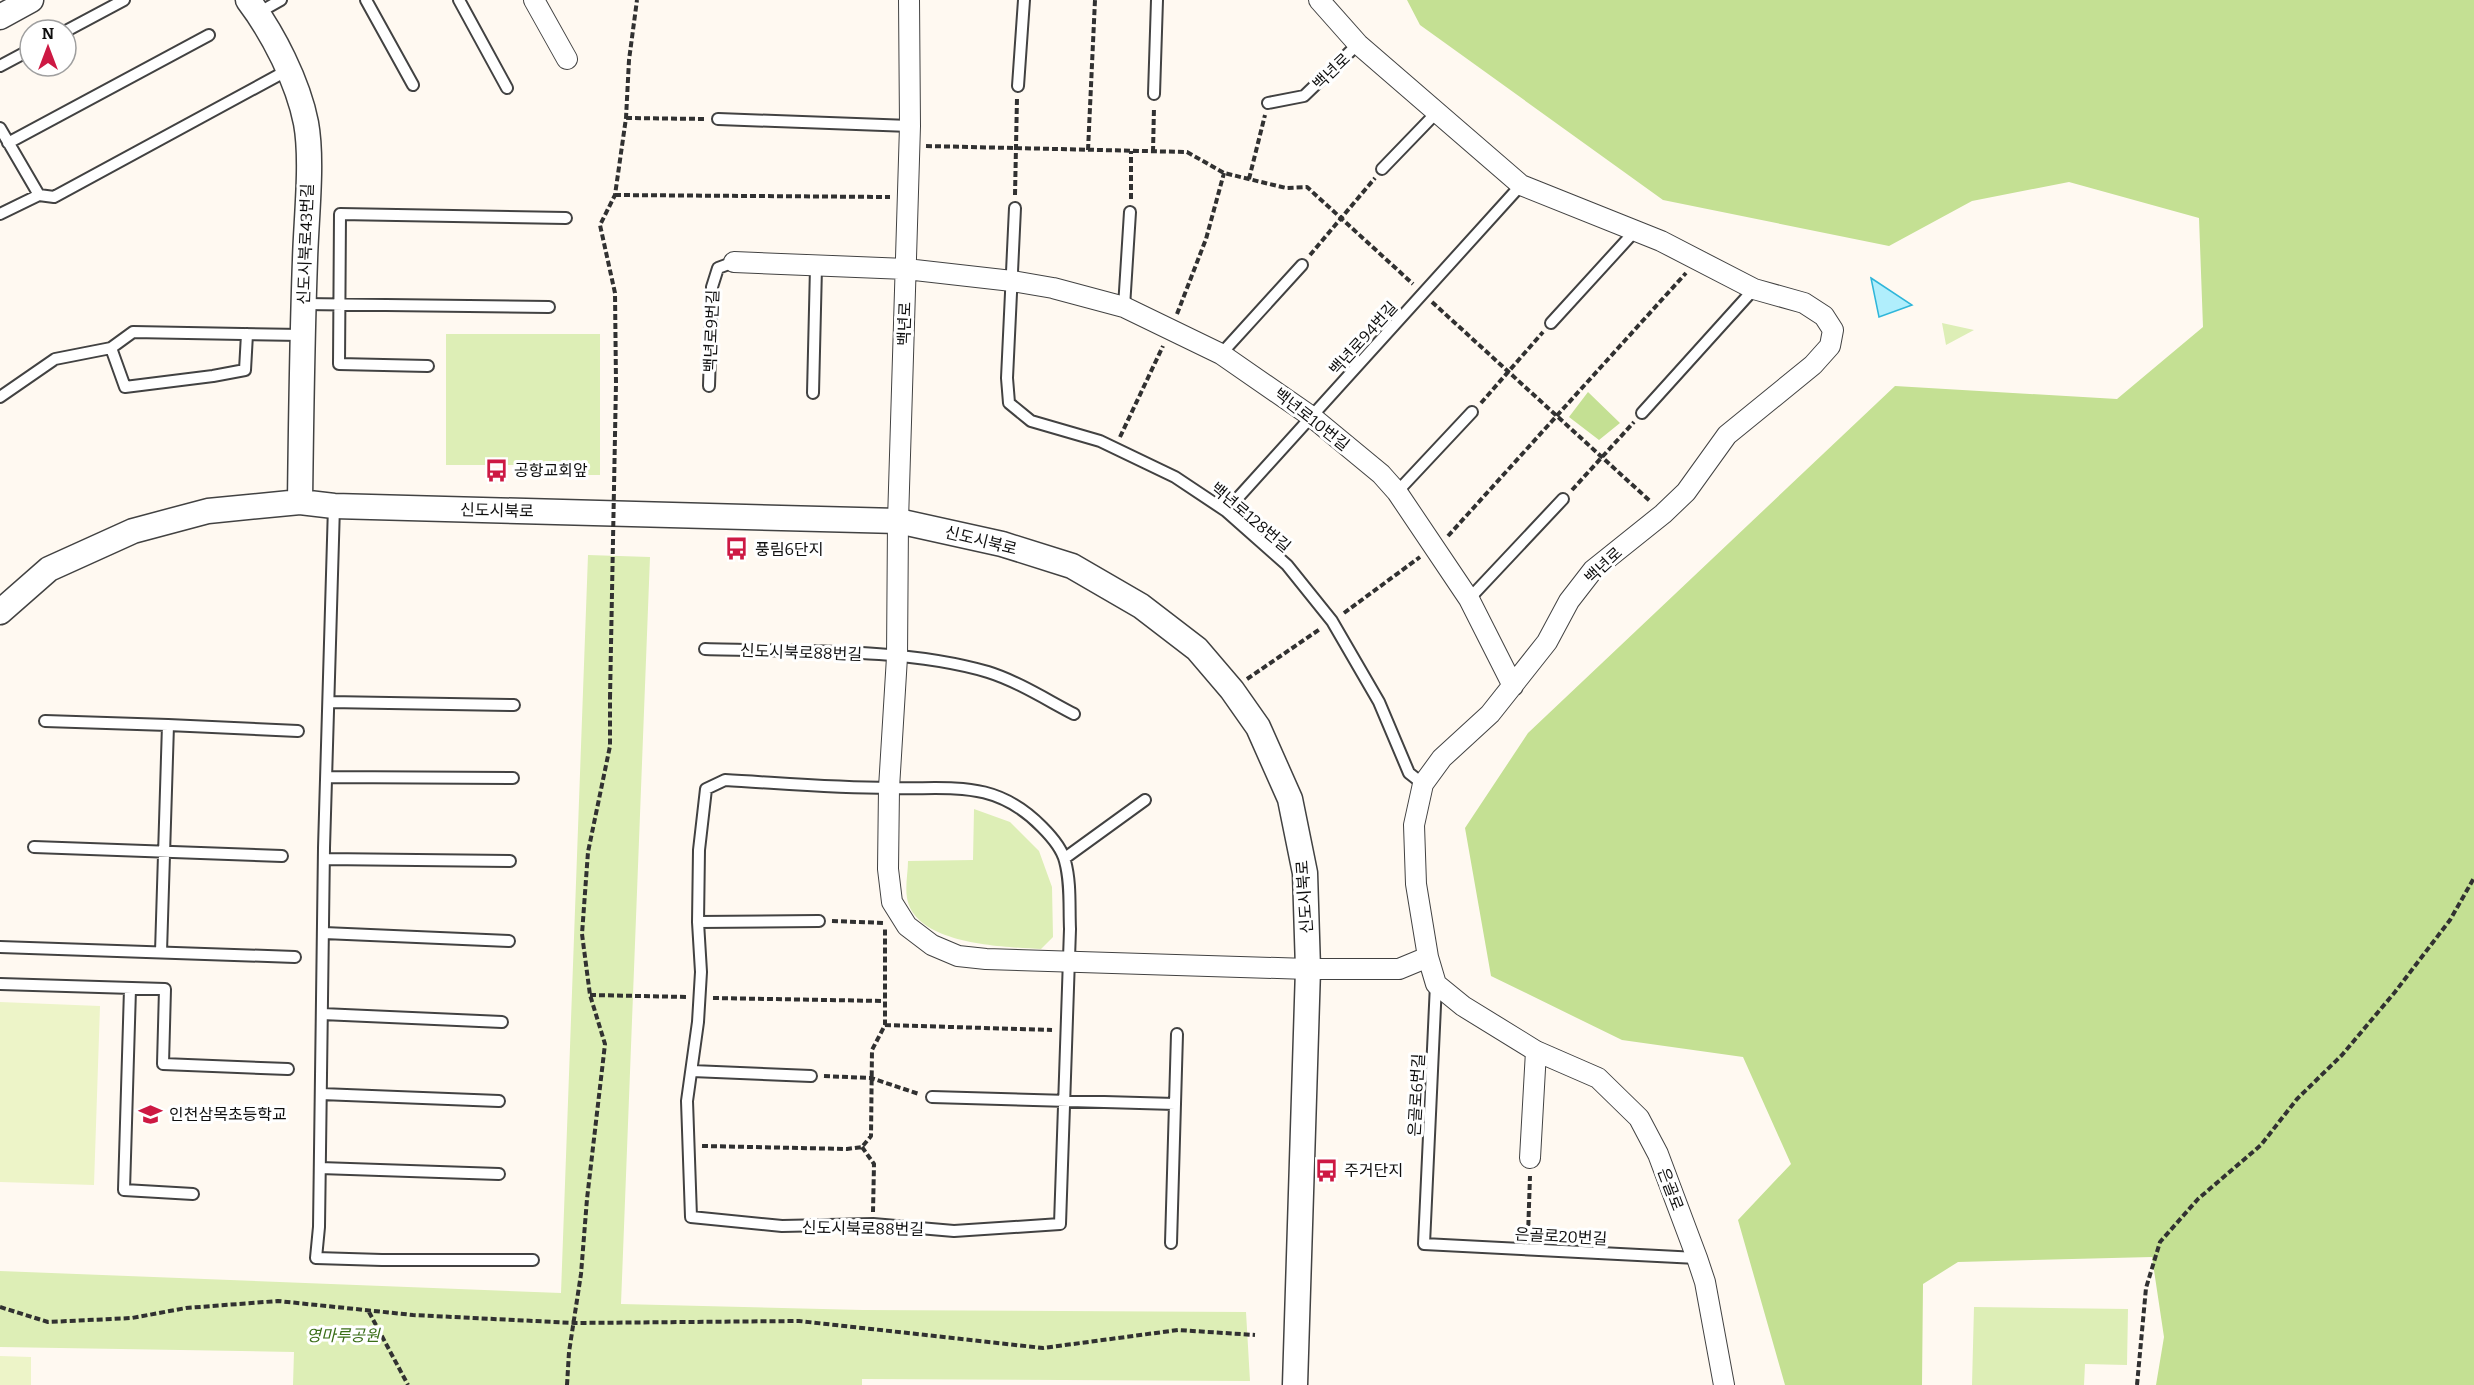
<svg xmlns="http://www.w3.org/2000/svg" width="2474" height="1385" font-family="Bitter,'Noto Sans KR',serif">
<rect width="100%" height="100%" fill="#fff9f1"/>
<path fill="#ddeeb6" d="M1942,323L1974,330L1946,345Z
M446,334H600V475H558L538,465H446Z
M588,555L650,557L621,1304L863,1310L1246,1312L1250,1381L862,1379V1385H293L294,1352L0,1347V1271L561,1293Z
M974,809L1010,822L1039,851L1052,887L1053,937L1041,949C1005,947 915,945 907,898C905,886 908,872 908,861L973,860Z
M1974,1307L2128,1309L2127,1365L2085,1364L2084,1385H1972Z"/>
<path fill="#c4e093" d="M1407,0H2474V1385H2156L2164,1337L2152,1257L1958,1262L1923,1284L1922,1385H1785L1738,1220L1791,1164L1743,1057L1622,1040L1491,976L1465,828L1528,733L1895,386L2117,399L2203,327L2199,218L2069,182L1972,201L1889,246L1663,200L1420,25Z
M1588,392L1620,423L1599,440L1569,417Z"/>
<path fill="#edf4c8" d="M0,1002L100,1006L94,1185L0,1182Z
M0,1356L31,1357V1385H0Z"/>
<path fill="#b0eefc" stroke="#2fb6da" stroke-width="1.5" d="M1871,278L1912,305L1879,317Z"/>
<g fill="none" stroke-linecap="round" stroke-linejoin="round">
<defs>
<path id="service" d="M366,0L413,85
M459,0L507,88
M258,13L281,0
M66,31L124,0
M0,66L30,50
M1018,86L1024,0
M1154,94L1157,0
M1268,103L1304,96L1358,44
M718,119L910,126
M0,128L39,195
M8,143L209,35
M1382,169L1438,111
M1015,208L1007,378L1009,403L1031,421L1100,441L1175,477L1226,511L1287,565L1332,621L1379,702L1409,773L1423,784
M0,214L39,195L54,197L288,70
M303,304L549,307
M1124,307L1130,212
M1551,323L1635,231
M111,348L125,387L213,376L245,370L247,334
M1221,354L1302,265
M428,366L339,364L340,214L566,218
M709,386L712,287L718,268L734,262
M813,393L816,267
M0,397L55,359L111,348L133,332L301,335
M1642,413L1754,289
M1397,492L1472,412
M334,506L324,848L319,1227L316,1258L382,1260H533
M1226,511L1521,185
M1469,599L1563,499
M705,649C794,652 903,647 988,672C1017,681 1047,700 1074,714
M329,702L514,705
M45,721L168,725
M327,777L513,778
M725,780C779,783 834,788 889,788C951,790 994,778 1042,827C1051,836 1062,849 1065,861C1071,883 1069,906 1070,929L1060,1224L954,1231L873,1224L782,1226L691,1217L687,1101L698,1022L701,972L698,922L699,850L706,789Z
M34,847L282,856
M1065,858L1145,800
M324,859L510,861
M698,922L819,921
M324,933L509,941
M0,947L295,957
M161,952L168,725L298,731
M0,984L165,989L163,1064L288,1069
M1436,984L1424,1244L1697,1258
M130,989L124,1190L193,1194
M322,1014L502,1022
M692,1071L811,1076
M321,1094L499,1101
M932,1097L1175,1104
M320,1168L499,1174
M1171,1243L1177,1034"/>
<path id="minor" d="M534,0L567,59
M909,0L910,126L898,521L897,657L889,788L888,869L892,902L907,926L932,945L958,956L986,959L1308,969H1399L1428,957L1436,984L1463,1006L1536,1051L1598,1078L1639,1118L1658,1154L1697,1258L1705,1282L1724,1385
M1319,0L1358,44L1521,185L1661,241L1754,289L1804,303L1824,316L1833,330L1830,346L1813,365L1727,435L1686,492L1663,514L1593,570L1569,601L1547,642L1490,714L1442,758L1423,784L1414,825L1416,884L1428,957
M734,262L906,269L1012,281L1053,288L1124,307L1221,354L1312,417L1381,474L1397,492L1469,599L1513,686
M1530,1158L1536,1051"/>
<path id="tertiary" d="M248,0C273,33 298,82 306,123C313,161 306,220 305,260C302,341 301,421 300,502
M0,17L31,0
M0,612L49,569L133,531L208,511L300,502L334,506L898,521L1002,544L1072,566L1141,606L1197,649L1232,690L1258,727L1290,799L1305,873L1308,969L1295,1385"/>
</defs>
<use href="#service" stroke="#424242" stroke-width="14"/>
<use href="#minor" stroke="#424242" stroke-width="22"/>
<use href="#tertiary" stroke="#424242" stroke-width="27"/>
<path stroke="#313131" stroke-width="4" stroke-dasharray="6 3" stroke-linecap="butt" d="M626,118L705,119
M926,146L1187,152L1224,173L1286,188L1307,187L1413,284
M1088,150L1095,0
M1153,152L1154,107
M1249,179L1265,115
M615,195L890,197
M1015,195L1017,98
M1131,199V151
M1310,255L1375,178
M1432,302L1650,501
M1177,314L1206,239L1224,173
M616,383L615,293L600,225L615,195L626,118L629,60L637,0
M1481,403L1543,332
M1120,437L1163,346
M1572,490L1634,422
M1448,536L1686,273
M1344,613L1420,557
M1247,679L1320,629
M832,921L885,923
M590,995L688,997
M713,998L884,1001
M885,1025L1052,1030
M824,1076L871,1078L919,1094
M702,1146L847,1149L862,1147L871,1136L872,1050L885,1025V929
M862,1147L874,1164L873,1212
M1528,1235L1530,1176
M0,1307L48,1322L132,1318L186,1308L278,1301L413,1315L575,1323L799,1321L1043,1348L1178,1330L1255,1335
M369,1312L408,1385
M567,1385L569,1352L581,1274L587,1199L605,1044L590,995L582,934L588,852L610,746V698
M2137,1385L2146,1288L2160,1242L2198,1199L2261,1145L2297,1099L2342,1055L2395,992L2450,920L2474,878"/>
<use href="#service" stroke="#fff" stroke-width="10"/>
<use href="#minor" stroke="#fff" stroke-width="20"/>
<use href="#tertiary" stroke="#fff" stroke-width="24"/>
<path stroke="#313131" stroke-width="4" stroke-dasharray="6 3" stroke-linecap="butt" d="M610,698L616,383"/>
</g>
<defs>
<symbol id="bus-bare" viewBox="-9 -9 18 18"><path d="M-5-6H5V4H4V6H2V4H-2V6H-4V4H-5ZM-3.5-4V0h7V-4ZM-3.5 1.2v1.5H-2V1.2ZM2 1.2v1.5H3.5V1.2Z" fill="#cd1943" stroke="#fff" stroke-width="2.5" paint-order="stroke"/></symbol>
<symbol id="school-bare" viewBox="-9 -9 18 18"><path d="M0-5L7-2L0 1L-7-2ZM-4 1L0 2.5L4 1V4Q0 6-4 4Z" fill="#cd1943" stroke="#fff" stroke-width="2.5" paint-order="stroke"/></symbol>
</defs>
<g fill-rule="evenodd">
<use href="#bus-bare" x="480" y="454" width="33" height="33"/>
<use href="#bus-bare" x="720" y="532" width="33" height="33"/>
<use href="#school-bare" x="134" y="1098" width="33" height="33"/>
<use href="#bus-bare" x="1310" y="1154" width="33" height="33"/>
</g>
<g text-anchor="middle" stroke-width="6" stroke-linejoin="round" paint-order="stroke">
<g font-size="16" fill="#0f0f0f" stroke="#fff">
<text transform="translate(1331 71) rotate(-44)" y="6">백년로</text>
<text transform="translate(305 244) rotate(-88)" y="6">신도시북로43번길</text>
<text transform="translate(904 324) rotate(-88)" y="6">백년로</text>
<text transform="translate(711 331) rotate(-88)" y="6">백년로9번길</text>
<text transform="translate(1363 338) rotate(-48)" y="6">백년로94번길</text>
<text transform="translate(1312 419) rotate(38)" y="6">백년로10번길</text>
<text transform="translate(497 510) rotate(1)" y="6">신도시북로</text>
<text transform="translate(1251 517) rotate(40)" y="6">백년로128번길</text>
<text transform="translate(981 540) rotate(14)" y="6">신도시북로</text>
<text transform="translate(1603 565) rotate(-43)" y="6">백년로</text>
<text transform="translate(801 652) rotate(2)" y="6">신도시북로88번길</text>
<text transform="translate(1304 897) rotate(-94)" y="6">신도시북로</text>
<text transform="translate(1416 1095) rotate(-87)" y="6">은골로6번길</text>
<text transform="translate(1671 1189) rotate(69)" y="6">은골로</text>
<text transform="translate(863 1228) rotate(1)" y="6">신도시북로88번길</text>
<text transform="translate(1561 1236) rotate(3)" y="6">은골로20번길</text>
</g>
<g font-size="16" fill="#0f0f0f" stroke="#fff" text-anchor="start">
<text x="514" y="476">공항교회앞</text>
<text x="755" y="555">풍림6단지</text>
<text x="169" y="1120">인천삼목초등학교</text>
<text x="1344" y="1176">주거단지</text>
</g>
<g font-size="16" font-style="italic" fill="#3a6e18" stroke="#fff">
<text x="343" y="1341">영마루공원</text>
</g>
</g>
<g transform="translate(48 48)"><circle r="28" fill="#ffffff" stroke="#9f9f9f" stroke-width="1.5"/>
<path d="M0-4.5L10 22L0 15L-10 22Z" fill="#cd1943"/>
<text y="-9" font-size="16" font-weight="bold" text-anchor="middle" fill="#0f0f0f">N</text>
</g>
</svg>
